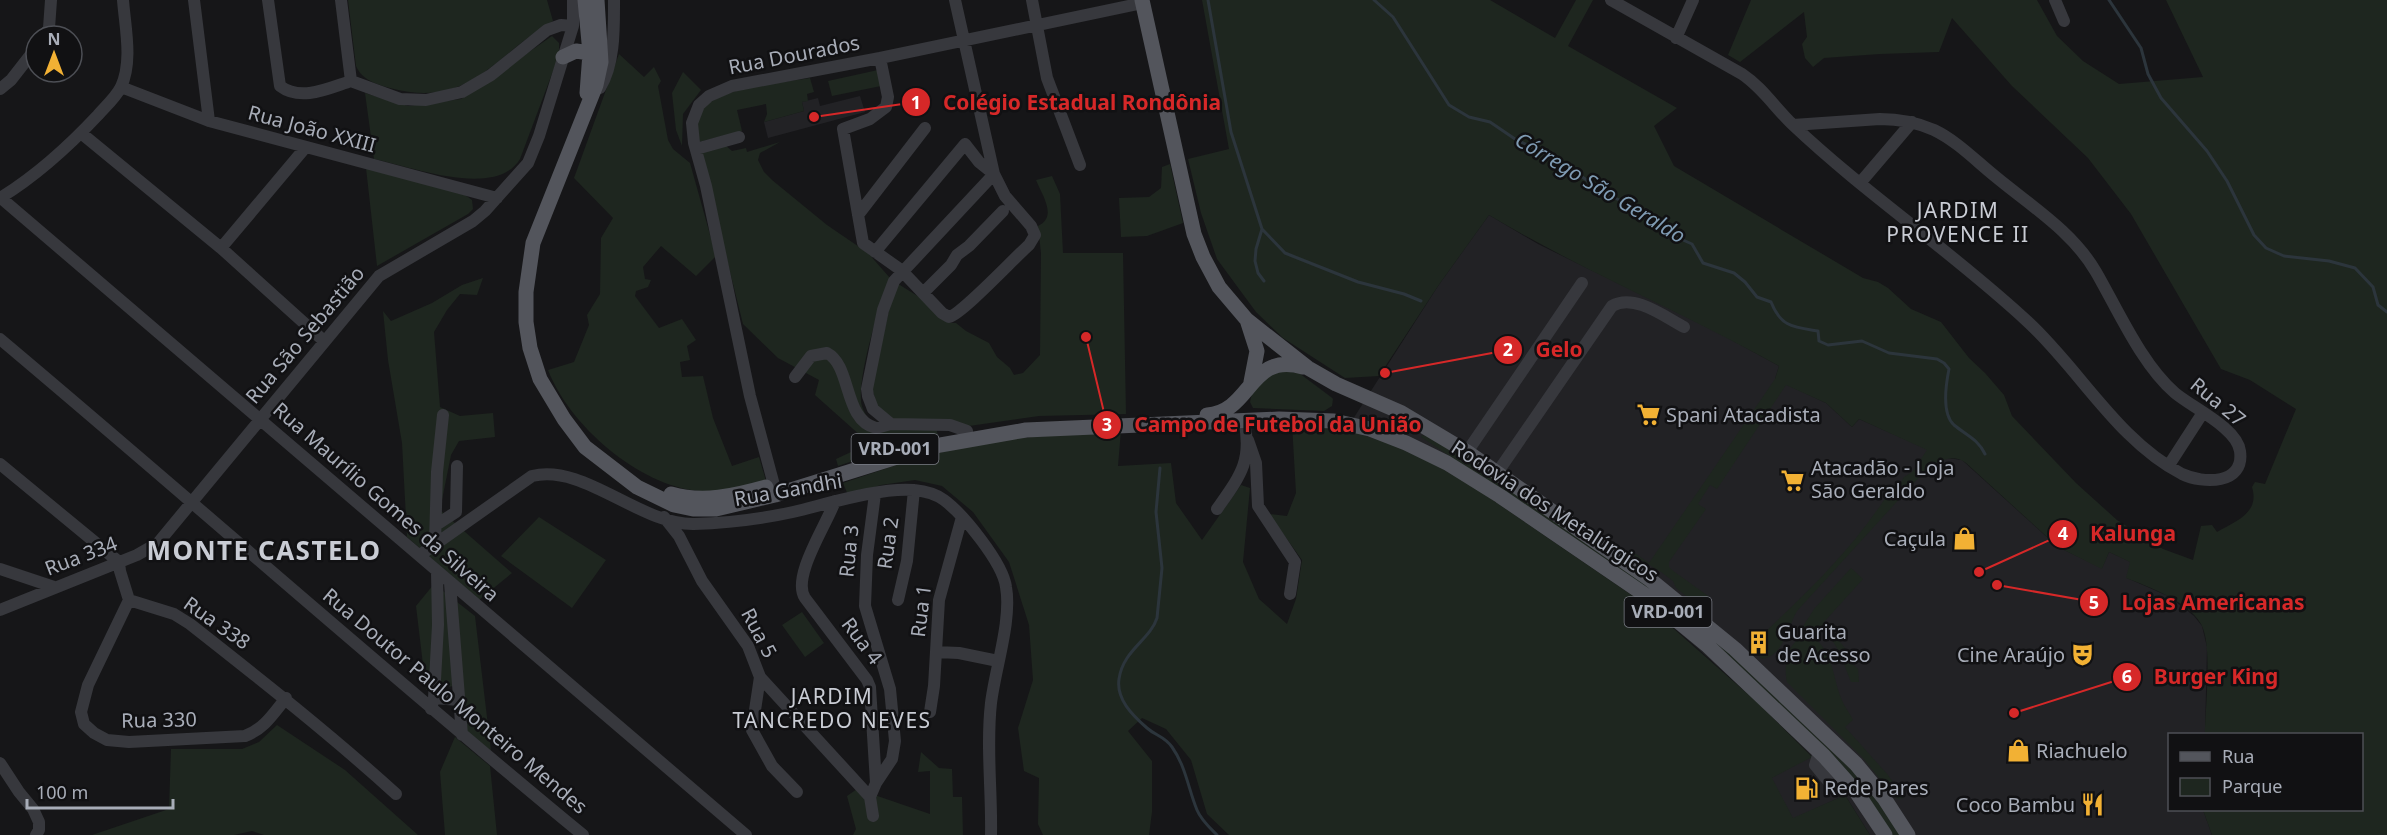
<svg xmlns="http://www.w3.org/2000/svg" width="2387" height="835" font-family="'Noto Sans',sans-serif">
<rect width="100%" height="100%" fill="#161618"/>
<path fill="#222225" d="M860,96L865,112L768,138L764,122L804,111L802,102L818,98L820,106Z
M1489,215L1538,244L1717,332L1779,366L1775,379L1826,403L1852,427L1859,419L1947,458L1962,460L2058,547L2102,568L2109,552L2131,562L2127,578L2168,596L2194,616L2202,626L2207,647L2205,734H2170V810H2203L2212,835H1870L1845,795L1793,819L1771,778L1812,756L1758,703L1695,646L1649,607L1478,490L1346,430L1438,286Z"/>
<path fill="#1e261f" d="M348,0H547L553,21C494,55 470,110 390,88C376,84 362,80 356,66Z
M1202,0H1490L1555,38L1576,0H1593L1568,46L1677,108L1654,126L1674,166L1863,278L1878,282L1888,288L1911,309L1941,322L1969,358L1985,373L2004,395L2012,416L2076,483L2117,520L2163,549L2193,560L2201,526L2212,525L2217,532C2236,521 2260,513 2252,487L2255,482L2265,484L2296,409L2250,380L2221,369L2131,214L2088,158L2012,86L1952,18L1939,52L1880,54L1824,58L1813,67L1805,58L1802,44L1807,37L1804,12L1740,62L1728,55L1751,0H2037L2057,36L2083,61L2119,84L2203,77L2166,0H2387V835H2212L2203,810H2362V734H2205C2205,709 2213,645 2201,624C2188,601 2149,587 2126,578L2130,562L2109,552L2102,569L2058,547L1966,463C1951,452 1937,462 1924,472L1797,611C1788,626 1784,656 1762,659L1748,647C1751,639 1756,635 1764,633C1809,591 1852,549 1886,497L1887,490L1894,486L1896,491L1904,477L1912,472L1927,450L1859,419L1852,427L1826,403L1786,385L1717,489L1710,485L1698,504L1706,509L1669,562V567L1672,570L1708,596L1710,604L1705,611L1676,588L1673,581L1661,572L1628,552L1630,550L1649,563L1775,379L1779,366C1684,313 1583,271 1489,215L1438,286L1379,376L1345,378L1283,338L1256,312L1217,259L1201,213L1188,159L1229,149Z
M552,36L559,43V55L520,159C496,199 412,167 374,159L365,93L408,106L461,99Z
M619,54L644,77L654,67L661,81L658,86L668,140L673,149L690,163L716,256L696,276L661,246L643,267L645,279L651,280L648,287L636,291L635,296L659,328L682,319L696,340L687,346L690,360L680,362L682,377L703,376L713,418L732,466L759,457L766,481C745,486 721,493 699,491C639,486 569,425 548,370L574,362L589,325L587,315L600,294L601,238L613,218L574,178Z
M878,70L881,86L832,96L828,81Z
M683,72L701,90L683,114L682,146L676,130L672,93Z
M810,78L814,92L807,94L808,101L802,102L804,111L764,122L767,114L766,104L737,110L742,131L699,142C698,132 696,123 700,114C713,87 782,83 810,78Z
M780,142L760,153L758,160L764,172L772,180L827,225L868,253L890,278C879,306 859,371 861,400C861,408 866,415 870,421L936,428L938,435L909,442L838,466L836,459L866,445L862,437L815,395L819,380L778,358L743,324L700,151L724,144L732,151L746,148L747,152Z
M1170,164L1183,223L1147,236L1121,237L1119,198L1149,197L1161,188L1162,167Z
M366,168L465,195L472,200L473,209L468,214L377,266Z
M1052,176L1060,194L1063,253H1123L1126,414L1039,416L969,426L892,419L877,406L872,388L895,282L924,300L950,323H956L966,331L989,343L997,357L1010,368L1014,375L1023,373L1040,355L1041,253L1038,226C1058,217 1042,195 1036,180Z
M483,278L477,295L460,294L447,310L434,332L440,407L460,416L493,413L495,437L459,441L451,455L440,510L512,573L479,600L407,537L402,443L388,360L383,311L391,321L432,303L462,285Z
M1275,370L1299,373L1331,397L1333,399L1332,406L1324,411L1253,408L1250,402L1252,393Z
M1292,424L1346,430L1382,441L1429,461L1478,490L1649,607L1758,703L1812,757L1772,778L1793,818L1845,795L1870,835H1229L1207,814L1191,760L1166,729L1142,718L1128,731L1152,761V812L1149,835H1043L1038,824L1039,778L1024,771L1018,728L1033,680L1029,625L1009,562L973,512L942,486L915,480L881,485L848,495L843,483L914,459L994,440L1121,430L1118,466L1171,463L1176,503L1202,540L1241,485L1250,488L1243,562L1259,599L1287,624L1296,599L1302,560L1269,514L1287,516L1296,493Z
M1422,435L1436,438L1550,515L1699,624L1862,779L1901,835H1890L1837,766L1562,531L1421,437Z
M539,517L606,560L572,608L501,556Z
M1851,568L1863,579L1824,622L1852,657L1848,660L1858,669L1859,682H1851C1841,658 1835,625 1802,628L1814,609Z
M434,584L475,616L491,751L464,730L461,685L426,690L416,606Z
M802,612L824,643L805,657L782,625Z
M1807,636C1832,642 1833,679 1841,698C1844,706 1849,712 1853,720L1845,727L1888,775L1904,798L1898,799L1894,797L1863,758L1787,682C1783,666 1788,638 1807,636Z
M277,725L345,770L418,835H264L252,831L234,835H92L169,809L171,749H242L259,742Z
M455,737L490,766L497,835H445L440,772Z
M921,752L939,768L952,769L953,797H962L963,835H853L856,829L847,796L857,789L930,814V771L918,772Z"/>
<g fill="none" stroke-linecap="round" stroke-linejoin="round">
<path stroke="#2c353c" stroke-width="3" d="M1208,0L1231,132L1262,229L1256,249L1255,261L1258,273L1264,281
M1374,0L1393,17L1449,105L1469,117L1490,122L1515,139L1558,160L1608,195L1633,206L1674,236L1692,244L1703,263L1734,273L1745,282L1757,297L1771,302C1781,327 1793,327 1818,331L1819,341L1828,345L1862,341L1889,353L1937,359L1944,363L1949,369C1946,384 1941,413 1954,425C1966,435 1978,439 1985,454
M2109,0L2141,48L2148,74L2161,98L2207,151L2227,181L2254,235L2266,248L2284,256L2329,261L2355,268L2373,287L2378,305L2387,312
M1262,229L1285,253L1358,282L1404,294L1421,301
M1160,468L1156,512L1162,568L1157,618C1150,640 1123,650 1119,679C1116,699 1132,715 1147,728C1156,736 1164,736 1172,747C1186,767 1188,788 1197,810C1201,820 1210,828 1217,835"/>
<path stroke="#37383d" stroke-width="12" d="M194,0L209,121
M268,0L280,86C301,102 329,88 351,81
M341,0L351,81
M955,0L994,174L894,281L883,310L867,389L868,396L873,409L891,424L950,425L967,431
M1032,0L1047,78L1080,165
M1611,0L1742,74C1763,88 1775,108 1793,125
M2055,0L2064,21
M44,36L49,28L51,0
M1676,38L1693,0
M351,81L400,99L426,100L462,92L491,75L547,30L561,25L573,26
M121,87L209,121L497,198
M600,88C615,63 614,28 614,0
M0,89L11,80L36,48
M1880,119C1899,119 1916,122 1934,130C1957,141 1976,161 1996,177C2031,206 2073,232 2096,272C2118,310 2142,365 2175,393C2193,408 2237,428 2240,451C2245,485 2203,484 2182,474C2118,441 2080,370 2028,322C1953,252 1867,195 1793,125Z
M81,133L221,248L324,341
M696,149L739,137
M1860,183L1912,122
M0,198C36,176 69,146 98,115C106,106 116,97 121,87C133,61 125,27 123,0
M1,198L746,835
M858,215L925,128
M221,248L305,148
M875,252L965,144L979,162L994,174L1005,196L1031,226L1035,235L1029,245C1015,257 962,314 949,317L942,313L901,270L863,243L843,129L870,119L886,107L888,97L880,58
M924,292L951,265L957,255L969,246L1003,211
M0,339C195,503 386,673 583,835
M795,377L811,356L827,353C852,366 843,420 876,428L891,424
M1248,440L1256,463L1258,506L1295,562L1290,594
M1467,452L1582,283
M0,464L119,562L120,571L129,600L174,614L190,624C260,679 330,734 396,794
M2169,465L2202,414
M1497,473L1612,306C1634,293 1665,317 1684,327
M774,485L750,396L706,186L694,143L692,123L699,105L709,96L732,86L880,58L1143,3
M875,494L867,555L865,606L890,689L895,741L892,759L876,783
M835,501C827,524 791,577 805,598L867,680L870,687L876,783L870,797L873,816
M1217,509C1240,476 1253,461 1244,420
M664,517L679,536L702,581L748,646L760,677L870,797
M436,525L456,512L457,466
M435,543L437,472L443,415
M420,555L532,476C584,463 640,525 694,524C727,523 761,519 793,512C827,504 880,487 914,490C924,491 936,494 944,500C963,514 1003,563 1006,587C1012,620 995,669 991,703C986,747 992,791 991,835
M0,569L54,587
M450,583L462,735
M129,600L88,685L81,712L84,724L94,733L107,740L129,742L245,736C264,729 273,714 286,698
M898,600L907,561L914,490
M0,610L137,555L158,543L379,276L473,221L485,211L528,163L539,136L573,26V0
M936,652L959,653L998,661
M760,677L752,730L772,766L797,792
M434,698L459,700
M431,709L434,698L438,625L437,572
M930,712L934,686L939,600L962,517
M1819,752L1815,765L1833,787L1855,791
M0,763L19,792L33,809L39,822V830L36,835"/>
<path stroke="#53555c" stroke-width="15" d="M585,0L590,53L587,93
M597,0L601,62L596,85L533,243L526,292V322L530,348L540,379L564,419L585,447L637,487L674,505L693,509H716L775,495L929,447L1026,430L1279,419L1334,421L1370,429L1406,443L1447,463L1500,496L1651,599L1708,646L1824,756L1857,793L1885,835
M1142,0L1194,234L1203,257L1219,287L1247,320L1308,368L1336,384L1400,412L1467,452L1648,578L1735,649L1856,764L1884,798L1908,835
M563,57L576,51L590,53
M1248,323L1257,351L1251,382
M1207,415C1252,412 1249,351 1303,367
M671,494C703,503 734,496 766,487"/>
</g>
<defs>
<symbol id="supermarket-bare" viewBox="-9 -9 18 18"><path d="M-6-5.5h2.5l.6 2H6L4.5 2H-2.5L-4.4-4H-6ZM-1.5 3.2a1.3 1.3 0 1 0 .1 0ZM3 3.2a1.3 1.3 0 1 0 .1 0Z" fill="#f2b134" stroke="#111113" stroke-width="2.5" paint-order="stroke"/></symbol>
<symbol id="shop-bare" viewBox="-9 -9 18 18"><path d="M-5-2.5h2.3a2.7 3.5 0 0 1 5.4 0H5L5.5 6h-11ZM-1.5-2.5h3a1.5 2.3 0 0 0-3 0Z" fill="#f2b134" stroke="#111113" stroke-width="2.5" paint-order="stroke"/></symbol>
<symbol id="building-bare" viewBox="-9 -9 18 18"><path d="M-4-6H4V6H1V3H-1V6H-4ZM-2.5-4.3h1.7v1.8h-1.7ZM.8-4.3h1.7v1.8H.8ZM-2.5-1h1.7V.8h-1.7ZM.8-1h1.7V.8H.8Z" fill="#f2b134" stroke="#111113" stroke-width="2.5" paint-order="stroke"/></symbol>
<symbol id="theatre-bare" viewBox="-9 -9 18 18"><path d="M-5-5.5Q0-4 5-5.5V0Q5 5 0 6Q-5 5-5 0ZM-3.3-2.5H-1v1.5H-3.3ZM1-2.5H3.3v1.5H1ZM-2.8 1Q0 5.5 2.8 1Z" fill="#f2b134" stroke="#111113" stroke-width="2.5" paint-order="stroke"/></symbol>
<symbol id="fuel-bare" viewBox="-9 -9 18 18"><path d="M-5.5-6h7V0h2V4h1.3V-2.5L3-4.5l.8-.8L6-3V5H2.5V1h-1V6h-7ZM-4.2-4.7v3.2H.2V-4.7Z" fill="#f2b134" stroke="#111113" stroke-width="2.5" paint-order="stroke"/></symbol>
<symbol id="restaurant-bare" viewBox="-9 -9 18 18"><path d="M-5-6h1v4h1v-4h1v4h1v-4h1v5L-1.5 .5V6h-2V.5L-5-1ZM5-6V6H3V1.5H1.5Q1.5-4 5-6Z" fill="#f2b134" stroke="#111113" stroke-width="2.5" paint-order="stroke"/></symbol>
</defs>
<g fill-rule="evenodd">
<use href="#supermarket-bare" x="1632" y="398" width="33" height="33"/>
<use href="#supermarket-bare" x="1776" y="464" width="33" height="33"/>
<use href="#shop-bare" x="1948" y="522" width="33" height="33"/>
<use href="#building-bare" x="1742" y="626" width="33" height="33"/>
<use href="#theatre-bare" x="2066" y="638" width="33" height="33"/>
<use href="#shop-bare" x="2002" y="734" width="33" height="33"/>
<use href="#fuel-bare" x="1790" y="772" width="33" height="33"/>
<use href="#restaurant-bare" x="2076" y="788" width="33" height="33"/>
</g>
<g text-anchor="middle" stroke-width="5" stroke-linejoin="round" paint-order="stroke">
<g fill="#111113" stroke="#7b7e86" stroke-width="1.5">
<rect x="851.5" y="434" width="87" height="30" rx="4.5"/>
<rect x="1624.5" y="597" width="87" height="30" rx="4.5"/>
</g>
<g font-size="18" font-weight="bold" fill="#a8adb8">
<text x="895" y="455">VRD-001</text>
<text x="1668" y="618">VRD-001</text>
</g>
<g font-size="20" fill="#a8adb8" stroke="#111113">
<text transform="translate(794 55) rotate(-11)" y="7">Rua Dourados</text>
<text transform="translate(312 129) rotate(15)" y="7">Rua João XXIII</text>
<text transform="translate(305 335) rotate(-50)" y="7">Rua São Sebastião</text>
<text transform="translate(2218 402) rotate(39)" y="7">Rua 27</text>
<text transform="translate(788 490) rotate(-10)" y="7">Rua Gandhi</text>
<text transform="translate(386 502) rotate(41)" y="7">Rua Maurílio Gomes da Silveira</text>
<text transform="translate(1555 511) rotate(33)" y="7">Rodovia dos Metalúrgicos</text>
<text transform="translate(888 543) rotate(-82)" y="7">Rua 2</text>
<text transform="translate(849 551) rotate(-84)" y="7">Rua 3</text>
<text transform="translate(81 556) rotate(-21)" y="7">Rua 334</text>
<text transform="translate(921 611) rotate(-83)" y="7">Rua 1</text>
<text transform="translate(217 623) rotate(35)" y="7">Rua 338</text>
<text transform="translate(759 633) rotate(62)" y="7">Rua 5</text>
<text transform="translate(862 641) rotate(53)" y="7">Rua 4</text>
<text transform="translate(455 701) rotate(40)" y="7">Rua Doutor Paulo Monteiro Mendes</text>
<text transform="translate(159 720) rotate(-1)" y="7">Rua 330</text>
</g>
<g font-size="20" fill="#a8adb8" stroke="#111113" text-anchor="start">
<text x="1666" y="422">Spani Atacadista</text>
<text x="1811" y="475">Atacadão - Loja<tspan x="1811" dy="23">São Geraldo</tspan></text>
<text x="1946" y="546" text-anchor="end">Caçula</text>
<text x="1777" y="639">Guarita<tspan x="1777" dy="23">de Acesso</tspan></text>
<text x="2065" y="662" text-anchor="end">Cine Araújo</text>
<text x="2036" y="758">Riachuelo</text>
<text x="1824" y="795">Rede Pares</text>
<text x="2075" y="812" text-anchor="end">Coco Bambu</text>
</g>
<g font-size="21" font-style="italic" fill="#7f9bb3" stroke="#111113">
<text transform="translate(1600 188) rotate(31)" y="7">Córrego São Geraldo</text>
</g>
<g font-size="21" letter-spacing="1.5" fill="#c9ccd4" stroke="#111113">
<text x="1958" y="218">JARDIM<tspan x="1958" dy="24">PROVENCE II</tspan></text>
<text x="832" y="704">JARDIM<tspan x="832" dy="24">TANCREDO NEVES</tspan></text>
</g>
<g font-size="26" font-weight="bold" letter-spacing="1.5" fill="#c9ccd4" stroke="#111113">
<text x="264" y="560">MONTE CASTELO</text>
</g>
</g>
<path fill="none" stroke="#d62828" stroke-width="2" d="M814 117L916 102M1385 373L1508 350M1086 337L1107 425M1979 572L2063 534M1997 585L2094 602M2014 713L2127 677"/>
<g fill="#d62828" stroke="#111113" stroke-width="2">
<circle cx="814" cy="117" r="6"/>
<circle cx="1385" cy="373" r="6"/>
<circle cx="1086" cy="337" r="6"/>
<circle cx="1979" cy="572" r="6"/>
<circle cx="1997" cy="585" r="6"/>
<circle cx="2014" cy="713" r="6"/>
<circle cx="916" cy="102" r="15"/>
<circle cx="1508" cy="350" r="15"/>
<circle cx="1107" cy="425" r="15"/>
<circle cx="2063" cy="534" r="15"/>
<circle cx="2094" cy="602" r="15"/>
<circle cx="2127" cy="677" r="15"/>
</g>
<g font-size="18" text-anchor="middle" font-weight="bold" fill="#fff">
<text x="916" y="109">1</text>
<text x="1508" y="356">2</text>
<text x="1107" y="431">3</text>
<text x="2063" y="540">4</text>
<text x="2094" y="609">5</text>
<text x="2127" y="683">6</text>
</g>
<g font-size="21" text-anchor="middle" font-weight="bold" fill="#d62828" stroke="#111113" stroke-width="5" stroke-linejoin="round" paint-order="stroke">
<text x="1082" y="110">Colégio Estadual Rondônia</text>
<text x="1559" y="357">Gelo</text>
<text x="1278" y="432">Campo de Futebol da União</text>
<text x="2133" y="541">Kalunga</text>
<text x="2213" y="610">Lojas Americanas</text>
<text x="2216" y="684">Burger King</text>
</g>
<rect x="2168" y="733" width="195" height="78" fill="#111113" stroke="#4d4f55" stroke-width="1.5"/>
<rect x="2180" y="752" width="30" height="9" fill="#53555c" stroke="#4d4f55" stroke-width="1.5"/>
<text x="2222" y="763" font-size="18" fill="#a8adb8">Rua</text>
<rect x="2180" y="778" width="30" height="18" fill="#1e261f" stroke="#4d4f55" stroke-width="1.5"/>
<text x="2222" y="793" font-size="18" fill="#a8adb8">Parque</text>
<g transform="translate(54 54)"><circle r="28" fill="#111113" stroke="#4d4f55" stroke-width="1.5"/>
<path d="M0-4.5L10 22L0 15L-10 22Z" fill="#f2b134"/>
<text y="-9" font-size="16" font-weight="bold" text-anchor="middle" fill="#a8adb8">N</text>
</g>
<path d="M27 799v9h146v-9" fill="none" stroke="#a8adb8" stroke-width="3"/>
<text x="36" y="799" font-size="18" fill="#a8adb8" stroke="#111113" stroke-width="4.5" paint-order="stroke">100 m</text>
</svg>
